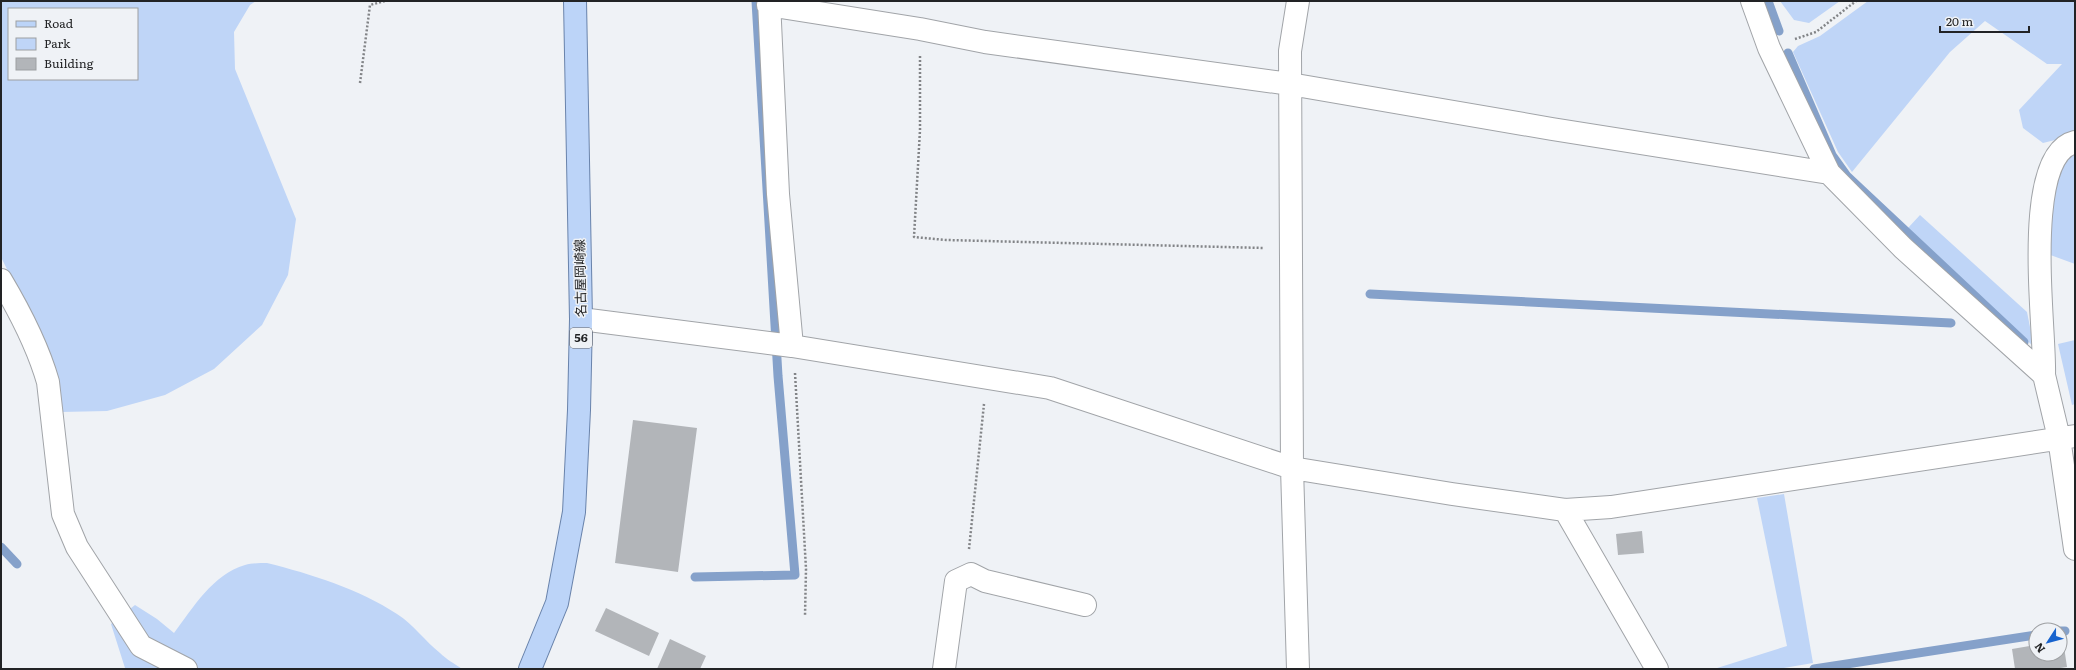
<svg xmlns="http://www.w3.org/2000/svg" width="2076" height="670" font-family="Literata,'Noto Sans JP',serif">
<rect width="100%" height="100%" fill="#eff2f6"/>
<path fill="#bfd5f7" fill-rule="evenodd" d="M1,1H256L250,5L234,32L235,69L296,219L288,275L262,325L214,369L165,395L107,411L61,412L41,339L1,257ZM9,9H137V79H9Z
M1780,1H1840L1809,23L1794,20Z
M1868,1H2075V135L2043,143L2023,128L2019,110L2062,64H2047L1985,21L1950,52L1852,172L1838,152L1793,52L1798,46L1820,36Z
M2075,149V264L2045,253L2050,184Z
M1920,215L2027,312L2034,347L1908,228Z
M2075,340V404L2072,405L2058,344Z
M1784,494L1813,663L1778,669H1714L1787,646L1757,498Z
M267,563C311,574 359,589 397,614C414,625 425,641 440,653C446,659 455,664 462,669H124L125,668L111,624L135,605L157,619L174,633C193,608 213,574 245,565C252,563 260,563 267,563Z"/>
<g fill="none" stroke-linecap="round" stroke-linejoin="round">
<path stroke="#85a1ca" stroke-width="9" d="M1768,1L1779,31
M1788,53L1832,155L1847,176L2024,342
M1370,294L1951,323
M1,547L17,564
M695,577L795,575L778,376L756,1
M2060,631H2065
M1814,669L2036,635"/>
</g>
<path fill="#b2b5b9" d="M633,420L697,428L678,572L615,563Z
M1642,531L1644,553L1618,555L1616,534Z
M606,608L659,633L649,656L595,631Z
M670,639L706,656L700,669H657Z
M2063,640L2067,667L2054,669H2015L2012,649L2036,645V654H2060V641Z"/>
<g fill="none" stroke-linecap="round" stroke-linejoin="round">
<defs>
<path id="minor" d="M769,1L778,194L792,346
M1298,1L1290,51L1292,468L1298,669
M1752,1L1769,48L1829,173L1903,248L2044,375L2059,438L2075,549
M768,5L920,29L985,42L1290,84L1552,129L1829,173
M1,280C20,312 38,347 48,382L63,514L77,547L141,646L186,669
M581,319L792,346L1050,388L1292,468L1452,494L1565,510L1611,507L2075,436
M2044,375C2046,332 2020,155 2075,142
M1565,510L1657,669
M944,669L956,581L971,574L985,581L1085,605"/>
<path id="major" d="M530,669L557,603L574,512L579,410L581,319L575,1"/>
</defs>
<use href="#minor" stroke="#a1a4a8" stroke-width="24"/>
<use href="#major" stroke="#6983ab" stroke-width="24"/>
<path stroke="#828487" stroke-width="2.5" stroke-dasharray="2 2" stroke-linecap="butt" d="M1795,39L1816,32L1856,1
M920,56V130L914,237L946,240L1264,248
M360,83L370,5L385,1
M795,373L806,569L805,616
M969,549L984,404"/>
<use href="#minor" stroke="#fff" stroke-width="22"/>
<use href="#major" stroke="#bcd4f8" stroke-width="22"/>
</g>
<g text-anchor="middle" stroke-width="3" stroke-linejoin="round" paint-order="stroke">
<rect fill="#eff2f6" stroke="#606164" stroke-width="1" x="570" y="328" width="22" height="20" rx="3"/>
<g font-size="12" font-weight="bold" fill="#222325">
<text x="581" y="342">56</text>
</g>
<g font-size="13" fill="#222325" stroke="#eff2f6">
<text transform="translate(580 278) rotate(-91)" y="5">名古屋岡崎線</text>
</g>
</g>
<rect width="2076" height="670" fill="none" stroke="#222325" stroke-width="4"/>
<rect x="8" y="8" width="130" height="72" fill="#eff2f6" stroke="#9d9fa2"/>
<rect x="16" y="21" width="20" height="6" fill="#bcd4f8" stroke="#9d9fa2"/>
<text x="44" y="28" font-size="12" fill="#222325">Road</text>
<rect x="16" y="38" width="20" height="12" fill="#bfd5f7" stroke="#9d9fa2"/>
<text x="44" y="48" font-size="12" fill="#222325">Park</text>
<rect x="16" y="58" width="20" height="12" fill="#b2b5b9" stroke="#9d9fa2"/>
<text x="44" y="68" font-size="12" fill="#222325">Building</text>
<g transform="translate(2048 642) rotate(234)"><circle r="19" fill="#eff2f6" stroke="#9d9fa2"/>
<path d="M0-3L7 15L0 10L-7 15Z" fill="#1763ce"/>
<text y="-6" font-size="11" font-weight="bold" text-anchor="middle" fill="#222325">N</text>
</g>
<path d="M1940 26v6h89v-6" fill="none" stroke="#222325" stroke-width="2"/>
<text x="1946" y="26" font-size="12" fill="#222325" stroke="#eff2f6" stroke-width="3" paint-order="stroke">20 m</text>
</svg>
